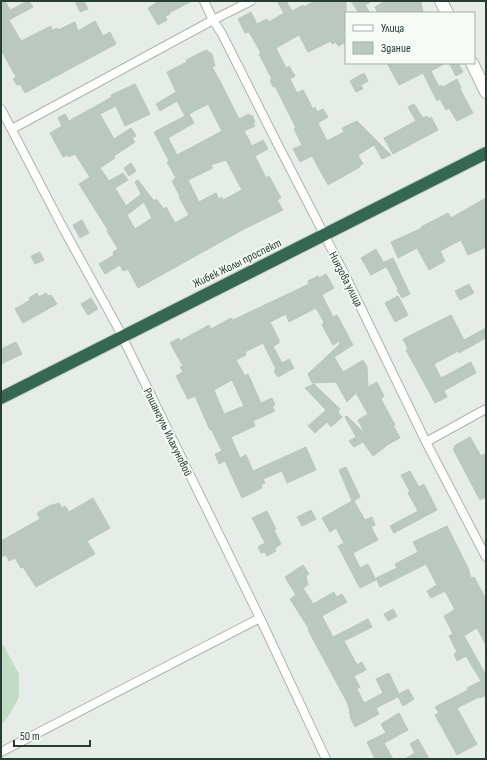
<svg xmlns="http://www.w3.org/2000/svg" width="487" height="760" font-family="'Sofia Sans Condensed',sans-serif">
<rect width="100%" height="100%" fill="#e6ede9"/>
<path fill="#c1dcc3" d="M1,641L19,674V697L8,717L1,725Z"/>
<path fill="#bbc8c1" stroke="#b8c7be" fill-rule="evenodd" d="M1,1H5L10,10L28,1H29L33,7L9,20L21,41L51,26L52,30L57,28L58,30L75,22L78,31L95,21L103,36L110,32L116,44L25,93L20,84L17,85L13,79L16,77L1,50Z
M75,1H84L88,9L80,12Z
M159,1H192L169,13L170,14L165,17L167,20L158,25L148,8Z
M277,1H286L292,11L303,5L304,7L315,1H346V32L343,33L346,42L338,46L336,42L332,44L331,41L308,52L299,35L276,48L286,68L289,66L295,76L290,79L297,93L303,90L313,109L315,107L317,112L323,109L328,117L318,123L327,141L344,132L342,128L357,121L391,155L382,159L374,145L358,155L363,164L359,166L360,167L328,185L312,156L300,162L293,149L302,145L294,129L296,128L275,86L273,87L270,80L272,79L259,54L261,53L249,32L245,33L238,19L251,12L257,24L267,19L269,22L284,13Z
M351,1H372L365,5L370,13H359Z
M385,1H421L423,13H378L375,7Z
M206,50L212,54L215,66L212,67L221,83L239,119L249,114L250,116L252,115L255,122L253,123L255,126L244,131L252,146L263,140L268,149L255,156L266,178L269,176L281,198L277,200L283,210L244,229L138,288L128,269L123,271L120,265L105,274L99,264L114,255L113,252L118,249L107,231L108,230L79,184L90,177L75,154L69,157L68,155L63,157L50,133L62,126L58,118L65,114L69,121L112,97L111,95L135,84L150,114L125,126L116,106L100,114L114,139L131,128L136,136L132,138L135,142L114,156L115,158L100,168L109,181L123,173L128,180L115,188L126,206L141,194L135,182L138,180L154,201L156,199L164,209L166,207L175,223L189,215L179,197L180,196L172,181L176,178L167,162L169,161L154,132L185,116L177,101L160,111L156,104L176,92L167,72L187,62L186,60ZM208,104L222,131L177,155L168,138L194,123L189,114ZM226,160L242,190L223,200L222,197L219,199L216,193L199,202L188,180L213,168L211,165ZM144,202L152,218L135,229L127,215Z
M387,63H446L431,71L439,87L441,85L443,87L457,79L461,88L460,89L473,113L457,121L449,108L446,110L440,99L437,101L423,73L399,85Z
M449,63H458L463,72L456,76Z
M364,73L368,81L361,85L363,89L356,92L350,81Z
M414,104L423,118L427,116L428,119L431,117L438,130L393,154L384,138L416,121L408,107Z
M131,163L136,171L129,176L124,168Z
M486,198V247L468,255L461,240L440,251L445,261L429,270L417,248L398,258L391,242L422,228L421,227L448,213L451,218Z
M82,220L89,233L80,238L73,225Z
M376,249L386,267L371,275L361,258Z
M40,252L44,260L35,264L31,256Z
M393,258L410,294L402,298L397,290L398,289L384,262Z
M326,274L334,288L322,295L333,317L337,315L353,345L334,357L343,372L363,360L367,367L368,387L377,382L384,396L381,399L395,425H393L400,438L385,446V447L373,456L363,442L354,447L349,441L356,437L345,417L347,416L365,434L358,420L368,414L356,393L347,402L336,382L312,383L308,374L340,344L339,341L333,345L322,325L324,322L316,308L289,322L286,314L270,322L279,340V343L273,346L282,363L289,359L294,368L278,377L274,371L276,369L263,343L245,352L246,355L236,360L245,376L248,374L261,403L272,398L275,405L272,406L275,411L253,421L255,426L231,437L240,458L246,455L253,471L306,447L316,470L287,483L282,471L263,479L265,483L261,485L262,488L242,498L225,461L219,464L215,454L222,451L211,429L210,430L195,396L188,399L176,376L183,372L180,367L183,366L170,343L179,338L180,341L209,325L211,329L231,318L233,320L309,284L308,281L318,276L319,278ZM232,380L244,406L224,414L214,390Z
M469,284L474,293L460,300L455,291Z
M37,293L39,297L46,293L48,296L51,295L57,304L23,323L15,309L30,300L29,298Z
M398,296L408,315L395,322L385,303Z
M91,298L98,309L88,315L81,304Z
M451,315L464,340L486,328V338L459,353L458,351L434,364L441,378L471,362L476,373L445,390L444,391L447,397L435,403L406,350L408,349L403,339Z
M16,342L22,354L1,364V349Z
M314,384L340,409L338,412L342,417L331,427L327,422L315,433L308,426L326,410L305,388Z
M470,437L481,456L486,453V497L480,500L453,449L455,448L454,446Z
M346,467L360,497L354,501L365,520L372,517L375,525L371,527L378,540L353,553L360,568L368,564L376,580L360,588L338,546L344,543L336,528L330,532L322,518L352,501L339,470Z
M410,471L419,487L424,484L437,510L394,533L390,526L418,511L408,493L410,492L401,475Z
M93,498L110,528L87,541L95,554L36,587L23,567L21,568L15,558L9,561L6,555L1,557V541L40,519L37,513L49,506L59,503L62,508L65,506L69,512Z
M311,510L316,519L302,526L297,517Z
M267,511L276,529L274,530L281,544L275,548L276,551L267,556L265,552L261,553L258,547L265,543L252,518Z
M447,526L468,568L471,578L474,577L486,599V645L477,628L464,636L486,675V695L480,698L479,697L457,708L477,744L457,755L435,715L439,713L435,707L468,690L467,688L481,681L466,656L457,661L454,654L457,652L449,636L453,634L444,616L454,610V608L445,591L431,598L427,591L437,585L426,564L380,587L376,578L397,568L395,564L418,552L413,542Z
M303,565L309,574L306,576L308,585L303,588L313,604L334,592L336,597L342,594L347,602L322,616L333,637L368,619L372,627L344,641L357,665L362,662L366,670L354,676L360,687L357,689L364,703L383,693L376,679L389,673L399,694L408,689L414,699L403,706L398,697L376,708L379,714L355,727L350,717H351L349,712L350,711L347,702L308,630L309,629L290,599L296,595L285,577Z
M393,609L397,616L388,621L384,614Z
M399,713L408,730L384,743L393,759H375L367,742L386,733L381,724Z
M418,739L429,759H405L415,753L410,744Z"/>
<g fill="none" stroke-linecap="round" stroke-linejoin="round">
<defs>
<path id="street" d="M204,1L213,20L222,34L276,141L345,275L426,442L486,557
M1,109L63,228L117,326L260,618L326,759
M12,129L213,20L251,1
M426,442L486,409
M1,752L260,618"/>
<path id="secondary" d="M441,1L447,13
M472,63L486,92"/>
<path id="highway" d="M1,398L486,153"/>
</defs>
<use href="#street" stroke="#a9b5af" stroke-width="10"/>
<use href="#secondary" stroke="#a5b8ae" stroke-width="14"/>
<use href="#highway" stroke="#c2c9c6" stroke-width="14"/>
<use href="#street" stroke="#fff" stroke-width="8"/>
<use href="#secondary" stroke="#fff" stroke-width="12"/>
<use href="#highway" stroke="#346854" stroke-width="12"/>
</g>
<g text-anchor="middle" stroke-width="3.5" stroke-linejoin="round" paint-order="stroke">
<g font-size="12" fill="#263e33" stroke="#f6faf7">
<text transform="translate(237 263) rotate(-26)" y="4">Жибек Жолы проспект</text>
<text transform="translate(346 279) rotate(63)" y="4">Ниязова улица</text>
<text transform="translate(168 432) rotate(64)" y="4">Рошангуль Илахуновой</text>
</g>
</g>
<rect width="487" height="760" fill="none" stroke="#263e33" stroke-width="4"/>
<rect x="345" y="12" width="130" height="52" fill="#f6faf7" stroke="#a3afa9"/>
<rect x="353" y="25" width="20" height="6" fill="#ffffff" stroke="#a3afa9"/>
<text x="381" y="32" font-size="12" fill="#263e33">Улица</text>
<rect x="353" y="42" width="20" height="12" fill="#bbc8c1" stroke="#a3afa9"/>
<text x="381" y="52" font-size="12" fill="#263e33">Здание</text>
<path d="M14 740v6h76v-6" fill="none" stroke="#263e33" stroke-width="2"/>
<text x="20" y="740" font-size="12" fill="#263e33" stroke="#f6faf7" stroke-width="3" paint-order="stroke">50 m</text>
</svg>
